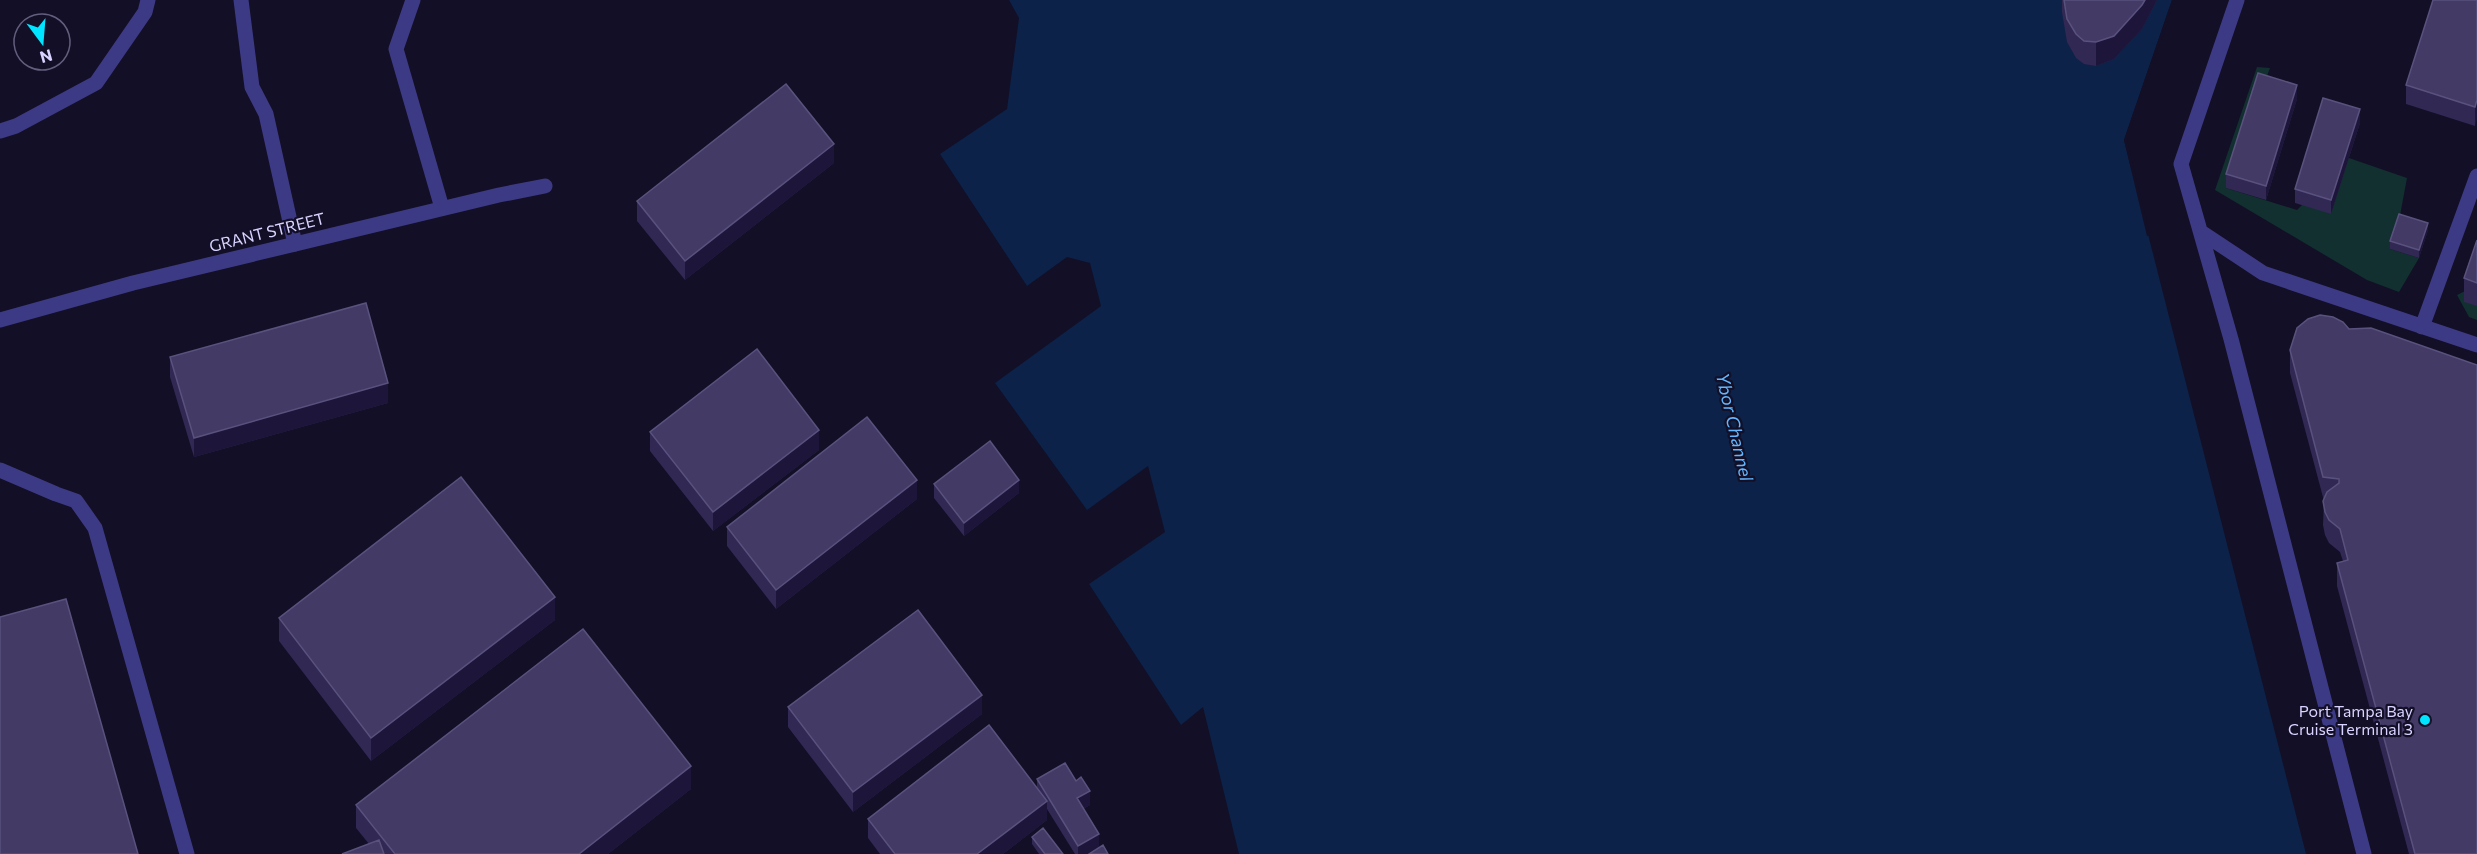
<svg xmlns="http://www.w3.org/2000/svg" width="2477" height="854" font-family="Commissioner,sans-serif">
<rect width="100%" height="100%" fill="#130f26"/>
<path fill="#12302f" d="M2257,67L2270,68L2226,188L2297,210L2349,158L2407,178L2399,221L2390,249L2419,258L2399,292L2367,280L2215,190Z
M2469,289L2477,306V320L2469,317L2457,295Z"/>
<path fill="#0c2248" d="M1009,0H2172L2124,140L2306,854H1239L1203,707L1181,725L1089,584L1165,532L1148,466L1087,510L995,383L1101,306L1090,263L1067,257L1027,286L940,154L1007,109L1019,18Z"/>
<path fill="#130f26" d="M2172,0H2175L2127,140L2150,235L2147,236L2124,140Z"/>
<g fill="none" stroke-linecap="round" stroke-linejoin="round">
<path stroke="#3d3a85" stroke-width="15" d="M241,0L252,87L266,114L295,244
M413,0L396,49L442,208
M2237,0L2181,164L2231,339L2364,854
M0,131L16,126L96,83L145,12L148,0
M2201,232L2263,273L2477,345
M2422,327L2477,176
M0,470L56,494L76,501L95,528L187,854"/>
<path stroke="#3d3a85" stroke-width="15" d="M0,320L133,283L499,195L545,186"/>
</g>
<path fill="#312854" d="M2062,0H2157L2142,29L2114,59L2096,66L2084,64L2076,58L2067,42L2062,12Z
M2477,0L2475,126L2406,104V85Z
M2297,99L2266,200L2226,188V174Z
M2360,123L2331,214L2295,203V189Z
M834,163L685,280L637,221V201Z
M2428,230L2419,258L2390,249V241Z
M2477,240V306L2464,302V278Z
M2290,350L2477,854H2409L2337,586V563L2343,561L2340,552L2329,543L2325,535L2323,525L2324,501L2290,373Z
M170,357L388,403L194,457L170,377Z
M650,432L819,450L713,531L650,451Z
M934,484L1019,493L964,536L934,498Z
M917,499L776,609L727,546V527Z
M279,618L555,620L371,761L279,641Z
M788,707L982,714L853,812L788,727Z
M1037,779L1090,805L1083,809L1099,847L1088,854H1075L1047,809V820L1003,854H880L868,838V819L1037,788Z
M691,789L608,854H342L369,844L356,828V805Z
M1032,837L1063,854H1039L1032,844Z"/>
<path fill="#1d163a" d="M2145,0H2157L2142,29L2114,59L2096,66V42Z
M2297,85V99L2266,200V186Z
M2477,100V119L2475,126V107Z
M2360,109V123L2331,214V200Z
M834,144V163L685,280V261Z
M2428,223V230L2419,258V250Z
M388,383V403L194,457V438Z
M819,430V450L713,531V512Z
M917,480V499L776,609V590Z
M1019,480V493L964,536V523Z
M555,597V620L371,761V738Z
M982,695V714L853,812V792Z
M691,766V789L608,854H579Z
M1090,791V805L1077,812V798Z
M1047,801V820L1003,854H977Z
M1099,834V847L1088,854H1078V846Z"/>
<path fill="#433a66" stroke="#5a527e" stroke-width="1.5" d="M2064,0H2145L2142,5L2114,36L2096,42L2084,41L2076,34L2067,19Z
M2433,0H2477V100L2475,107L2406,85Z
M2258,73L2297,85L2266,186L2226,174Z
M786,84L834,144L685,261L637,201Z
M2323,98L2360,109L2331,200L2295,189Z
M2399,214L2428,223L2419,250L2390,241Z
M2477,240V283L2464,278Z
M366,303L388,383L194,438L170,357Z
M2320,315L2333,317L2343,322L2349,329L2371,328L2477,365V854H2415L2337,563L2348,560L2340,529L2329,520L2325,512L2323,501L2327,492L2339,483V479L2323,477L2290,350L2297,328L2308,319Z
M757,349L819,430L713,512L650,432Z
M867,417L917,480L776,590L727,527Z
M990,441L1019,480L964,523L934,484Z
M461,477L555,597L371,738L279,618Z
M66,599L138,854H0V617Z
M918,610L982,695L853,792L788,707Z
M583,629L691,766L579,854H395L356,805Z
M989,725L1047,801L977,854H895L868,819Z
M1065,763L1076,781L1081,777L1090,791L1077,798L1099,834L1078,846L1037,779Z
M1043,828L1063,854H1045L1032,837Z
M379,840L384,854H342Z
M1103,845L1108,854H1089Z"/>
<circle fill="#00e5ff" stroke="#130f26" stroke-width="2" cx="2425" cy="720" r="6"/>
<g text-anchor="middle" stroke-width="4.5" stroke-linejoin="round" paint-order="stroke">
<g font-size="16" fill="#d9d4ff" stroke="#130f26">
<text transform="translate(267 232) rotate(-14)" y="6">GRANT STREET</text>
</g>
<g font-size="16" fill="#d9d4ff" stroke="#130f26" text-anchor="end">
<text x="2413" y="717">Port Tampa Bay<tspan x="2413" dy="18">Cruise Terminal 3</tspan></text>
</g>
<g font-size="18" font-style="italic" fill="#62b6ff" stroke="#130f26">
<text transform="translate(1734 427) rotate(77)" y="6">Ybor Channel</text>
</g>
</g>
<g transform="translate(42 42) rotate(164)"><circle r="28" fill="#130f26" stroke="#625e7d" stroke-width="1.5"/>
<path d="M0-4.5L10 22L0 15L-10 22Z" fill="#00e5ff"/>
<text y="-9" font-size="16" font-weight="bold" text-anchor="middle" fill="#d9d4ff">N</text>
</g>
</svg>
